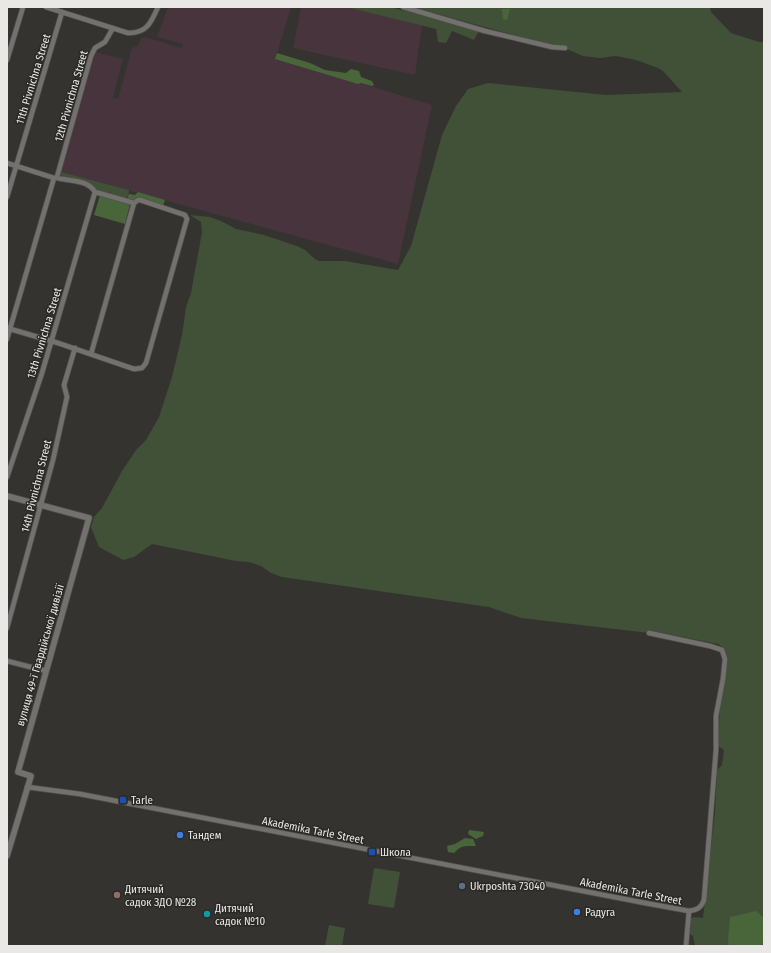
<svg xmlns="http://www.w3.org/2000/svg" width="771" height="953" font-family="'Fira Sans Condensed',sans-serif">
<rect width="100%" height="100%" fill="#343330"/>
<path fill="#47343d" d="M168,7H291L276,57L432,105L398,264L61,172L95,52L123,59L113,97L118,99L132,48L138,46L141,38L145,37L182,48L183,44L157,37Z
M301,7H346L422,25L415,75L293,48Z"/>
<path fill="#405137" d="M346,7H390L479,31L474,40L452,31L446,43L438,42L436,29Z
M413,7H710L711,12L731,33L759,42H764V946H695L693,936L690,934L691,918L694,917L703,918L715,812L717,770L722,765L724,750L718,746L720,703L728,658L724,648L718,644L649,630V633L521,618L489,607L282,577L271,573L261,566L249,562L236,561L152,544L134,557L123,560L99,547L91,527L94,517L102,508L122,471L136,450L146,440L159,417L172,377L182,335L186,307L191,293L202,232L201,222L190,215L210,217L221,221L236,229L264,235L297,246L305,250L315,259L319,261H345L398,270L411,246L442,135L456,106L468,89L488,83L606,95L682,92L663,71L658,68L636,60L616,56L600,58L583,56L562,47L546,44Z
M61,172L129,190C129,194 128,197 124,199L98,192L89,183L76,179L63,177L61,175Z
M374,868L400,872L394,908L368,904Z
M329,925L345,928L342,946H325Z"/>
<path fill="#49663b" d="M502,9H510L507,20L503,19Z
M277,53L310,63L325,70L346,73L351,69L359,71L361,77L372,81L374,85L372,86L361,83L358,84L275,59Z
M138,192L165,200L163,206L137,199L132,201L124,199L127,198L129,194L135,195Z
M100,195L130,204L125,224L94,215Z
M469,830L484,832L483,836L476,839L468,834Z
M465,838L473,839L476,846C465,846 461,845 454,853L448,852L447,846L455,844Z
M756,911L764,918V941L760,946H729L728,940L730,917Z"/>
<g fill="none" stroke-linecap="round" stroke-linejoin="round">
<defs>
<path id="minor" d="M46,7L128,33C147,33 151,23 158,7
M403,7L485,31L552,47L565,48
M7,60L23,7
M7,163L54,178C58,177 59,179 63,179C74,181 89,181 95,192L134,203
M57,177L91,56L95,48L105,42L113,28
M7,197L62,12
M7,328L58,343L134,369L142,368L146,363L187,219L185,215L140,200H138L134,203L91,354
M7,339L54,178
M7,477L42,373L95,192
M7,628L53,460L67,397L64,385L75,348
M7,661L46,671
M27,787L80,794L645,903L689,911C697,910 701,908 704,900L716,750V716L723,679L725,659L722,650L710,646L649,633
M686,946L689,911"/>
<path id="tertiary" d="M7,496L89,518L18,772L31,776L7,856"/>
</defs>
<use href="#minor" stroke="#52504e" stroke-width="6"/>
<use href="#tertiary" stroke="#52504e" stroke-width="7"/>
<use href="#minor" stroke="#73716e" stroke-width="4.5"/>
<use href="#tertiary" stroke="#73716e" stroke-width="5.5"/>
</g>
<g fill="#1a4fb4" stroke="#2a2926" stroke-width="1.5">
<rect x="119" y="796" width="8" height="8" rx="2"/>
<rect x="368" y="848" width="8" height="8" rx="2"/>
</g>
<g fill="#3f7fe0" stroke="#2a2926" stroke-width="1.5">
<circle cx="180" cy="835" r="4"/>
<circle cx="577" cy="912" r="4"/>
</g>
<circle fill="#5c6f8a" stroke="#2a2926" stroke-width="1.5" cx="462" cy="886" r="4"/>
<circle fill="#8d6e63" stroke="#2a2926" stroke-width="1.5" cx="117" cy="895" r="4"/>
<circle fill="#0f9aa8" stroke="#2a2926" stroke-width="1.5" cx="207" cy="914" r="4"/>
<g text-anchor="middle" stroke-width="3" stroke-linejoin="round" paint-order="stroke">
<g font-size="11" fill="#eae8e7" stroke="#2a2926">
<text transform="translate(33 79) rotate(-73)" y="4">11th Pivnichna Street</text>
<text transform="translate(71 96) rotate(-74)" y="4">12th Pivnichna Street</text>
<text transform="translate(44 333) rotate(-73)" y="4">13th Pivnichna Street</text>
<text transform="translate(36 486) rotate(-76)" y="4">14th Pivnichna Street</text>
<text transform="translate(40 655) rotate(-74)" y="4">вулиця 49-ї Гвардійської дивізії</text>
<text transform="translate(313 830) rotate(11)" y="4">Akademika Tarle Street</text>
<text transform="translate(631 891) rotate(11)" y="4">Akademika Tarle Street</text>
</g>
<g font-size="11" fill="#eae8e7" stroke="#2a2926" text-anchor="start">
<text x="131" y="804">Tarle</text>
<text x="188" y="839">Тандем</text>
<text x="380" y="856">Школа</text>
<text x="470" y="890">Ukrposhta 73040</text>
<text x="125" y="893">Дитячий<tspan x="125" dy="13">садок ЗДО №28</tspan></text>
<text x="215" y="912">Дитячий<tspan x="215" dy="13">садок №10</tspan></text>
<text x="585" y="916">Радуга</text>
</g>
</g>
<rect width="771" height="953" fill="none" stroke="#eae8e7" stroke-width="16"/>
</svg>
